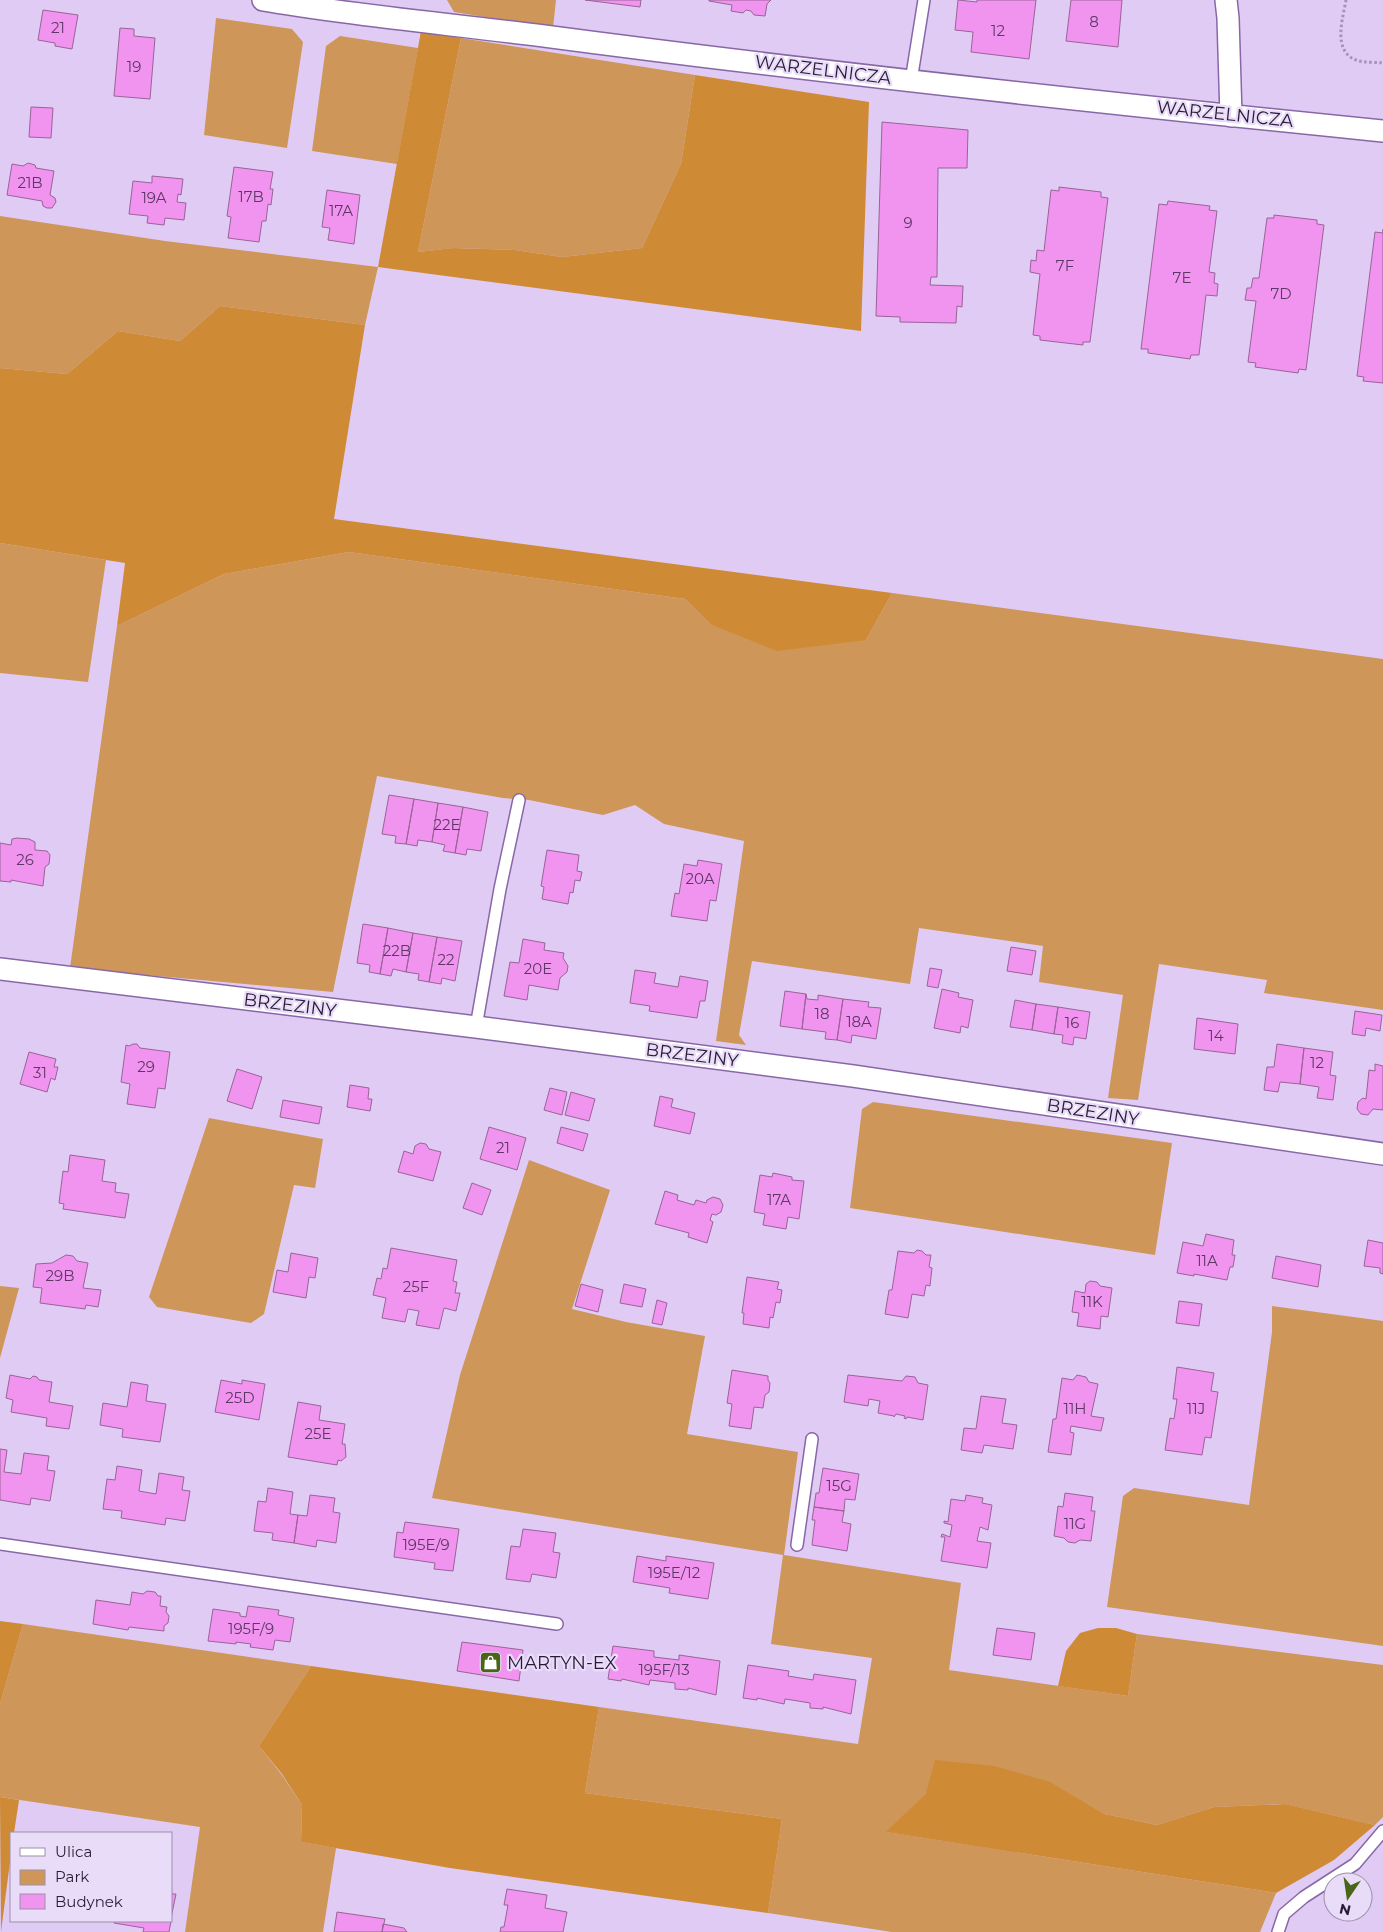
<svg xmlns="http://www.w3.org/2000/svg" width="1383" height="1932" font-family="Montserrat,sans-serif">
<rect width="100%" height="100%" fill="#e0cbf5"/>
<path fill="#ce9658" d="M447,0H556L553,28L454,12Z
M216,18L292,29L303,42L287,148L204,135Z
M340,36L418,48L397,164L312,151L326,46Z
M461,38L695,75L681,164L642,248L562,257L515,250L454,248L418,252Z
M0,216L165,241L378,267L365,325L220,306L180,341L118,331L67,374L0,368Z
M0,543L106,560L88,682L0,673Z
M349,552L685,599L710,624L866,640L892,593L1383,659V1010L1264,993L1267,980L1159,964L1138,1100L1108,1098L1123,995L1039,982L1043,946L919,928L910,984L752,961L739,1035L746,1045L716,1041L744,841L664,824L635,805L603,815L529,800L503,798L377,776L333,992L70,968L117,626L224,574Z
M873,1102L1172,1143L1155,1255L850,1208L862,1109Z
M209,1118L323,1139L315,1188L294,1185L264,1314L251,1323L157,1307L149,1297Z
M529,1160L610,1190L572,1309L626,1322L705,1336L687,1434L798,1452L784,1555L961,1583L949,1670L1128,1696L1137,1634L1383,1665V1817L1375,1825L1284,1804L1214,1807L1157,1825L1105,1814L1049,1782L926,1793L887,1832L1276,1893L1260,1932H892L768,1913L782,1819L585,1793L599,1707L858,1744L872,1658L771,1644L783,1555L432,1498L460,1375Z
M0,1286L19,1288L0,1358Z
M1272,1306L1383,1321V1646L1107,1607L1123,1496L1134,1488L1249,1505L1272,1332Z
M23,1624L311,1666L259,1746L282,1775L302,1805L301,1842L336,1848L323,1932H185L200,1827L0,1797V1704Z"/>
<path fill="#cf8a35" d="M421,31L461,38L418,252L453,248L515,250L562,257L642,248L681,164L695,75L869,102L861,331L378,267Z
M220,306L365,325L334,519L892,593L866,640L777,651L710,624L685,599L349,552L224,574L117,626L125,563L0,543V368L67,374L118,331L180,341Z
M0,1621L23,1624L0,1704Z
M1098,1628H1116L1137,1634L1128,1696L1058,1686L1066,1651L1080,1633Z
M311,1666L599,1707L585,1793L782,1819L768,1913L450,1868L301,1842L302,1805L282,1774L259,1746Z
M935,1760L994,1766L1050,1782L1105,1814L1157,1825L1214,1807L1285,1804L1375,1825L1334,1860L1276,1893L886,1832L926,1793Z
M0,1797L19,1800L14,1833H11V1854L1,1932Z"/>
<path fill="#f194f0" stroke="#996398" d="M585,0H641L640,7Z
M709,0H771L767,4L765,16L754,15L751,11L746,10L743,13L731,11L732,5L709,1Z
M958,0L977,2V0H1036L1029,59L971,52L973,32L955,30Z
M1071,0H1122L1118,47L1066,41Z
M43,10L78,15L72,49L55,46V43L38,40Z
M120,28L134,29V36L155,38L150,99L114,96Z
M31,107L53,108L51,138L29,137Z
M882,122L968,130L967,168H938L937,277H931L930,285L963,286L962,307L957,306L956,323L900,322V317L876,316Z
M28,163L35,165L36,168L54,171L50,195L55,198L56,202L52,208H47L43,206L42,201L7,195L12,164L23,166Z
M234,167L273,172L270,189H273L271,205L268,204L266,221H262L259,242L228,238L231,217L227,216Z
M152,176L183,179L181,195L178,194L177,202L186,203L184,220L165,218L164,225L147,223L148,216L129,214L133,181L152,183Z
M1059,187L1101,192V197L1108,198L1090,342H1083V345L1040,340V336L1033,335L1040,274L1030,272L1031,260L1036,261L1037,250L1044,251L1051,190L1059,191Z
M327,190L360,195L354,244L328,240L330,228L322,227Z
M1168,201L1210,206L1209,210L1217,211L1209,272L1215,273L1214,283L1218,284L1217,296L1206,295L1199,355H1191L1190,359L1148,353V349H1141L1159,204L1167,205Z
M1274,215L1317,220V224L1324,225L1306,370L1299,369L1298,373L1255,367L1256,363L1248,362L1256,301L1245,300L1247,288H1251L1253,278H1259L1267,218H1274Z
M1383,229V383L1363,381L1364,377L1357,376L1375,232L1383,233Z
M389,795L414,799L406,844L395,843L396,836L382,834Z
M414,799L438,803L432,842L418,840L417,846L406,844Z
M438,803L463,807L455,853L443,851L445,845L432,842Z
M463,807L488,812L481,851L467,849L466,855L455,853Z
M17,838L29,839L35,842V850L47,851L50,855L49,864L45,867L43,886L11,880V882L0,881V843L11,845L12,839Z
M547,850L579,855L577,871L582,872L580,881L575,880L573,893L570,892L568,904L542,899L544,887L541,886Z
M698,860L722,864L716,901L710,900L707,921L671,916L675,893L679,894L684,864L697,866Z
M363,924L388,928L380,974L369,972L370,965L357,963Z
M388,928L413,933L406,972L393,969L391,976L380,974Z
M413,933L437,937L429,982L418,980L419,974L406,972Z
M437,937L462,941L455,981L442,978L441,984L429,982Z
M523,939L545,943L544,950L564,953L563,958L568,966L567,972L560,978L558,990L529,985L527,1000L504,996L510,962L519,963Z
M1011,947L1036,951L1032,975L1007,971Z
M930,968L942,970L938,988L927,986Z
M635,970L656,973L654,983L678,987L680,976L708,981L705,1001H700L697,1018L649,1011L650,1006L630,1003Z
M942,989L959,993L958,997L973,1000L968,1028L961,1026L960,1033L934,1028Z
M785,991L806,994L802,1029L780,1026Z
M806,994L807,999L818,1000V995L843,999L837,1040L825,1039L826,1032L802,1029Z
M843,999L869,1002L868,1007L881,1008L876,1039L852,1035L851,1043L837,1040Z
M1015,1000L1036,1004L1032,1030L1010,1027Z
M1036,1004L1058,1007L1054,1034L1032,1030Z
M1058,1007L1090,1012L1086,1039L1074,1037L1073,1045L1062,1043L1063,1035L1054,1034Z
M1355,1011L1382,1015L1380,1031L1366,1028L1365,1036L1352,1034Z
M1197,1018L1238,1024L1235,1054L1194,1049Z
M133,1044H137L140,1048L170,1052L165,1089L158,1088L155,1108L127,1104L130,1084L121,1082L126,1045L129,1046Z
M1277,1044L1304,1048L1300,1084L1280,1082L1278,1092L1264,1090L1267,1067H1274Z
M1304,1048L1333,1052L1330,1075L1336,1076L1333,1100L1317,1098L1319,1087L1300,1084Z
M29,1052L56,1059L54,1067H58L55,1080L51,1078L47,1092L20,1084Z
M1375,1064L1383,1066V1110L1373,1109L1368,1115L1361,1114L1357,1109L1358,1102L1363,1098L1366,1099L1369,1070L1375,1071Z
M237,1069L262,1077L252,1109L227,1101Z
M350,1085L369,1088L368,1099H372L370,1111L347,1107Z
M550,1088L567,1092L562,1115L544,1110Z
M571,1092L595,1099L589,1121L565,1115Z
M660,1096L673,1099L671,1107L695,1113L690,1134L654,1126Z
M283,1100L322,1107L319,1124L280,1117Z
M489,1127L526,1138L517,1170L480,1159Z
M561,1127L588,1134L583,1151L557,1143Z
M420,1143L426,1144L429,1149L441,1152L433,1181L398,1172L404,1151L413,1154L415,1146Z
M70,1155L105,1160L102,1181L116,1183L115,1192L129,1194L125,1218L63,1209L64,1204L59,1203L63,1171L68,1172Z
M773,1173L792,1177V1180L804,1181L799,1219L788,1217L786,1229L763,1225L765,1214L754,1212L760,1175L772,1177Z
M472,1183L491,1190L482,1215L463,1208Z
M665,1191L678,1195L677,1200L694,1205L696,1200L706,1203L707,1200L713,1197L720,1199L723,1205L721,1212L716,1215L712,1214L710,1220L713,1222L707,1243L688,1237L689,1233L655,1224Z
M1206,1234L1234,1240L1232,1255H1235L1233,1267H1230L1227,1280L1194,1274V1276L1177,1273L1183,1242L1203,1246Z
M1368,1240L1383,1243V1274L1380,1273V1268L1364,1266Z
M391,1248L457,1260L453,1281L457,1282L455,1293H460L456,1311L444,1308L439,1329L416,1325L419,1311L408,1309L405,1322L382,1318L386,1298L373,1295L377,1278L381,1279L383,1268L387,1269Z
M917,1250L922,1251L926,1255H931L929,1267L932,1268L930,1286L926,1285L924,1296L912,1294L908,1318L885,1314L889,1290H892L898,1251L914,1253Z
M291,1253L318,1258L315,1278L309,1277L306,1298L273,1292L277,1270L288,1272Z
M66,1255L73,1256L77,1261L88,1263L83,1288L101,1290L98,1307L86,1305L85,1309L40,1303L42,1288L33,1287L36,1264L52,1263Z
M1276,1256L1321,1265L1318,1287L1272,1278Z
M747,1277L779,1282L777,1289L782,1290L780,1303L776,1302L773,1318L770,1317L769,1328L743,1324L744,1313H742Z
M1090,1281L1097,1282L1100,1286L1112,1288L1108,1317L1101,1316L1100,1329L1077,1326L1079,1313L1072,1312L1075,1291L1085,1293L1086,1284Z
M581,1284L603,1290L598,1312L575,1306Z
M624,1284L646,1289L642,1307L620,1303Z
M657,1300L667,1303L662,1325L652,1323Z
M1179,1301L1202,1304L1199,1326L1176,1323Z
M1177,1367L1214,1373L1211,1391L1218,1392L1211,1438L1205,1437L1202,1455L1165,1450L1170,1418L1174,1419L1177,1399H1173Z
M732,1370L768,1376V1380L770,1383L769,1392L765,1395L763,1408L754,1407L751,1429L729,1426L732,1404L727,1403Z
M10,1375L30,1379L33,1376L37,1377L39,1380L52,1382L49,1402L73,1406L69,1429L46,1426L47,1418L11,1412L13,1400L6,1398Z
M848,1375L902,1381L906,1376L915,1377L918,1383L928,1385L923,1420L907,1417L906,1419L904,1418L905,1416L896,1414L894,1417V1416L878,1413L880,1401L869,1399L868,1406L844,1402Z
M1077,1375L1086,1377L1089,1382L1098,1384L1091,1416L1104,1418L1101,1431L1071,1426L1070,1432L1074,1433L1071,1455L1048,1452L1053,1419H1056L1062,1378L1073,1380Z
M221,1380L242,1384V1380L265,1384L259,1420L215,1412Z
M131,1382L148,1385L146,1401L166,1404L160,1442L122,1437L123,1429L100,1425L103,1403L127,1407Z
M981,1396L1006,1399L1002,1423L1017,1425L1013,1449L984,1445L982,1453L961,1450L964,1428L976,1429Z
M298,1402L321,1406L319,1420L345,1424L342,1444H345L346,1457L341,1461L338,1460L337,1465L288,1457Z
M0,1449L7,1450L4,1472L21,1474L24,1453L49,1456L47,1470L55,1471L50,1501L31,1498L30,1505L0,1500Z
M117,1466L142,1470L139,1491L156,1494L159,1473L184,1477L182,1490L190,1491L185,1521L166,1518L165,1525L121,1518L122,1511L103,1509L107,1479L115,1480Z
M823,1468L859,1474L855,1500L845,1499L844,1511L814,1507L816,1493H819Z
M268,1488L293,1492L290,1514L298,1515L294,1543L272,1540L273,1533L254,1531L258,1501L266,1502Z
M1065,1493L1093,1497L1091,1511H1095L1091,1541L1080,1540L1075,1543L1068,1542L1064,1538L1054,1536L1058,1506L1063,1507Z
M310,1495L335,1498L333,1512L340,1513L336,1543L317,1540L316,1547L294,1543L298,1515L307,1516Z
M966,1495L983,1498L982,1503L992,1505L988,1530L980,1527L977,1541L991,1543L987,1568L941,1561L945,1537H941L942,1534L950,1537L952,1525L944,1523V1521L948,1522L951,1499L965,1501Z
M814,1507L844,1511L842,1522L851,1524L847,1551L812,1545L815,1520H812Z
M405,1522L459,1529L453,1571L434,1569L435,1563L394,1557L397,1532L403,1533Z
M523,1529L556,1533L553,1552L560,1553L556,1578L532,1574L530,1582L506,1579L511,1546L520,1547Z
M637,1556L666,1561V1556L714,1563L708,1599L669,1593L670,1588L633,1582Z
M147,1591L155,1592L158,1596H161L160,1606L167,1607L166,1612L169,1616L168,1623L164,1626V1631L129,1627L128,1630L93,1624L96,1600L130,1605L132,1592L143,1594Z
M248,1606L279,1610L278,1615L294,1618L290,1642L275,1640L273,1650L250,1647L251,1644L236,1642V1644L208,1641L213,1609L240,1613V1616L246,1617Z
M997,1628L1035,1633L1031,1660L993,1655Z
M462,1642L523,1650L519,1681L457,1671Z
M613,1646L654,1651V1657L679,1660V1655L720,1661L716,1695L688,1688V1690L675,1689V1683L650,1680L649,1685L622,1679L621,1681L608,1679Z
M748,1665L789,1671L788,1676L813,1680L814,1674L856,1680L851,1714L823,1707V1709L810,1708V1703L798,1701L785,1699L784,1704L757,1698V1700L743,1698Z
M507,1889L547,1895L545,1908L567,1912L563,1932H500L501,1927H504L508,1905H504Z
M171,1894H176L171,1918Z
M337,1912L385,1919L382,1932H334Z
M114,1921H171L169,1932H143L144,1928L114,1923Z
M383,1924L404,1928L407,1932H382Z"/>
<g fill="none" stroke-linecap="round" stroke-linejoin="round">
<defs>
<path id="service" d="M911,81L924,0
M476,1027L500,889L519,800
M0,1544L557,1624
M797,1545L812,1439
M1278,1932L1284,1914L1304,1897L1355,1864L1383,1831"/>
<path id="minor" d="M263,0C356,16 451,24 544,36C823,73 1103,103 1383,131
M1226,0L1228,18L1231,116
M0,969L476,1027L853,1076L1383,1154"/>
</defs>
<use href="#service" stroke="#8867a7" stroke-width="14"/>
<use href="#minor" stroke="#8867a7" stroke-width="24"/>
<path stroke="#a592b7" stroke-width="3" stroke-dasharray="2.5 2.5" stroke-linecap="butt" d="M1346,0C1343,18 1332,51 1356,60C1364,63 1375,62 1383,63"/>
<use href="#service" stroke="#fff" stroke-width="11"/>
<use href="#minor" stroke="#fff" stroke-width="21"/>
</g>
<defs>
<symbol id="shop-square" viewBox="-11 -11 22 22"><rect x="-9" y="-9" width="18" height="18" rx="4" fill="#4a6517" stroke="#e9dcf8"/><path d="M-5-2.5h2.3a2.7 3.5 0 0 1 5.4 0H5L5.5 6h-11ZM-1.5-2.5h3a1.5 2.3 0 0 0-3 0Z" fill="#fff"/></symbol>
</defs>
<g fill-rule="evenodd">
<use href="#shop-square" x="478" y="1650" width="25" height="25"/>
</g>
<g text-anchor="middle" stroke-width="4.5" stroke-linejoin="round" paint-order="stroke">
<g font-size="15" fill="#5b3964">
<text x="1094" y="27">8</text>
<text x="58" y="33">21</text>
<text x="998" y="36">12</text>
<text x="134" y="72">19</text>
<text x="30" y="188">21B</text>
<text x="251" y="202">17B</text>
<text x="154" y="203">19A</text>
<text x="341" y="216">17A</text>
<text x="908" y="228">9</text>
<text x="1065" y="271">7F</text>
<text x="1182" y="283">7E</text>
<text x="1281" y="299">7D</text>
<text x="447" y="830">22E</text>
<text x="25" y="865">26</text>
<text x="700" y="884">20A</text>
<text x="397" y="956">22B</text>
<text x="446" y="965">22</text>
<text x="538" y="974">20E</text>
<text x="822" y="1019">18</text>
<text x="859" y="1027">18A</text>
<text x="1072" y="1028">16</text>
<text x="1216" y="1041">14</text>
<text x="1317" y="1068">12</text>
<text x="146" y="1072">29</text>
<text x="40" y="1078">31</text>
<text x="503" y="1153">21</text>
<text x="779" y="1205">17A</text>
<text x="1207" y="1266">11A</text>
<text x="60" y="1281">29B</text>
<text x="416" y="1292">25F</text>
<text x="1092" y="1307">11K</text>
<text x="240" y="1403">25D</text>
<text x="1075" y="1414">11H</text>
<text x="1196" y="1414">11J</text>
<text x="318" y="1439">25E</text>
<text x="839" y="1491">15G</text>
<text x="1075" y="1529">11G</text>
<text x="426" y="1550">195E/9</text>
<text x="674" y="1578">195E/12</text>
<text x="251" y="1634">195F/9</text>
<text x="664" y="1675">195F/13</text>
</g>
<g font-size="18" fill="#291b35" stroke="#e9dcf8">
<text transform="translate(823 70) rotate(7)" y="6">WARZELNICZA</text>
<text transform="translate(1225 114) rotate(6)" y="6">WARZELNICZA</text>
<text transform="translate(290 1005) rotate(7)" y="6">BRZEZINY</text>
<text transform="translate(692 1055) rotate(7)" y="6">BRZEZINY</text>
<text transform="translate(1093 1112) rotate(9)" y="6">BRZEZINY</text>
</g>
<g font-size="18" fill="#291b35" stroke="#e9dcf8" text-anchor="start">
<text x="507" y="1669">MARTYN-EX</text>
</g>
</g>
<rect x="10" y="1832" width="162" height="90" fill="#e9dcf8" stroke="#9c8faa"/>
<rect x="20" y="1848" width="25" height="8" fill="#ffffff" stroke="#9c8faa"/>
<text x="55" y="1857" font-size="15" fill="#291b35">Ulica</text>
<rect x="20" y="1870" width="25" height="15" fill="#ce9658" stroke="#9c8faa"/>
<text x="55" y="1882" font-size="15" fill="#291b35">Park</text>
<rect x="20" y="1894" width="25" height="15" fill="#f194f0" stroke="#9c8faa"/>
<text x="55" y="1907" font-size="15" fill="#291b35">Budynek</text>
<g transform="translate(1348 1897) rotate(193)"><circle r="24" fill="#e9dcf8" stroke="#9c8faa"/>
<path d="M0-4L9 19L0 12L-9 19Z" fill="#4a6517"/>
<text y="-8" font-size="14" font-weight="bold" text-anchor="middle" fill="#291b35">N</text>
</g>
</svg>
